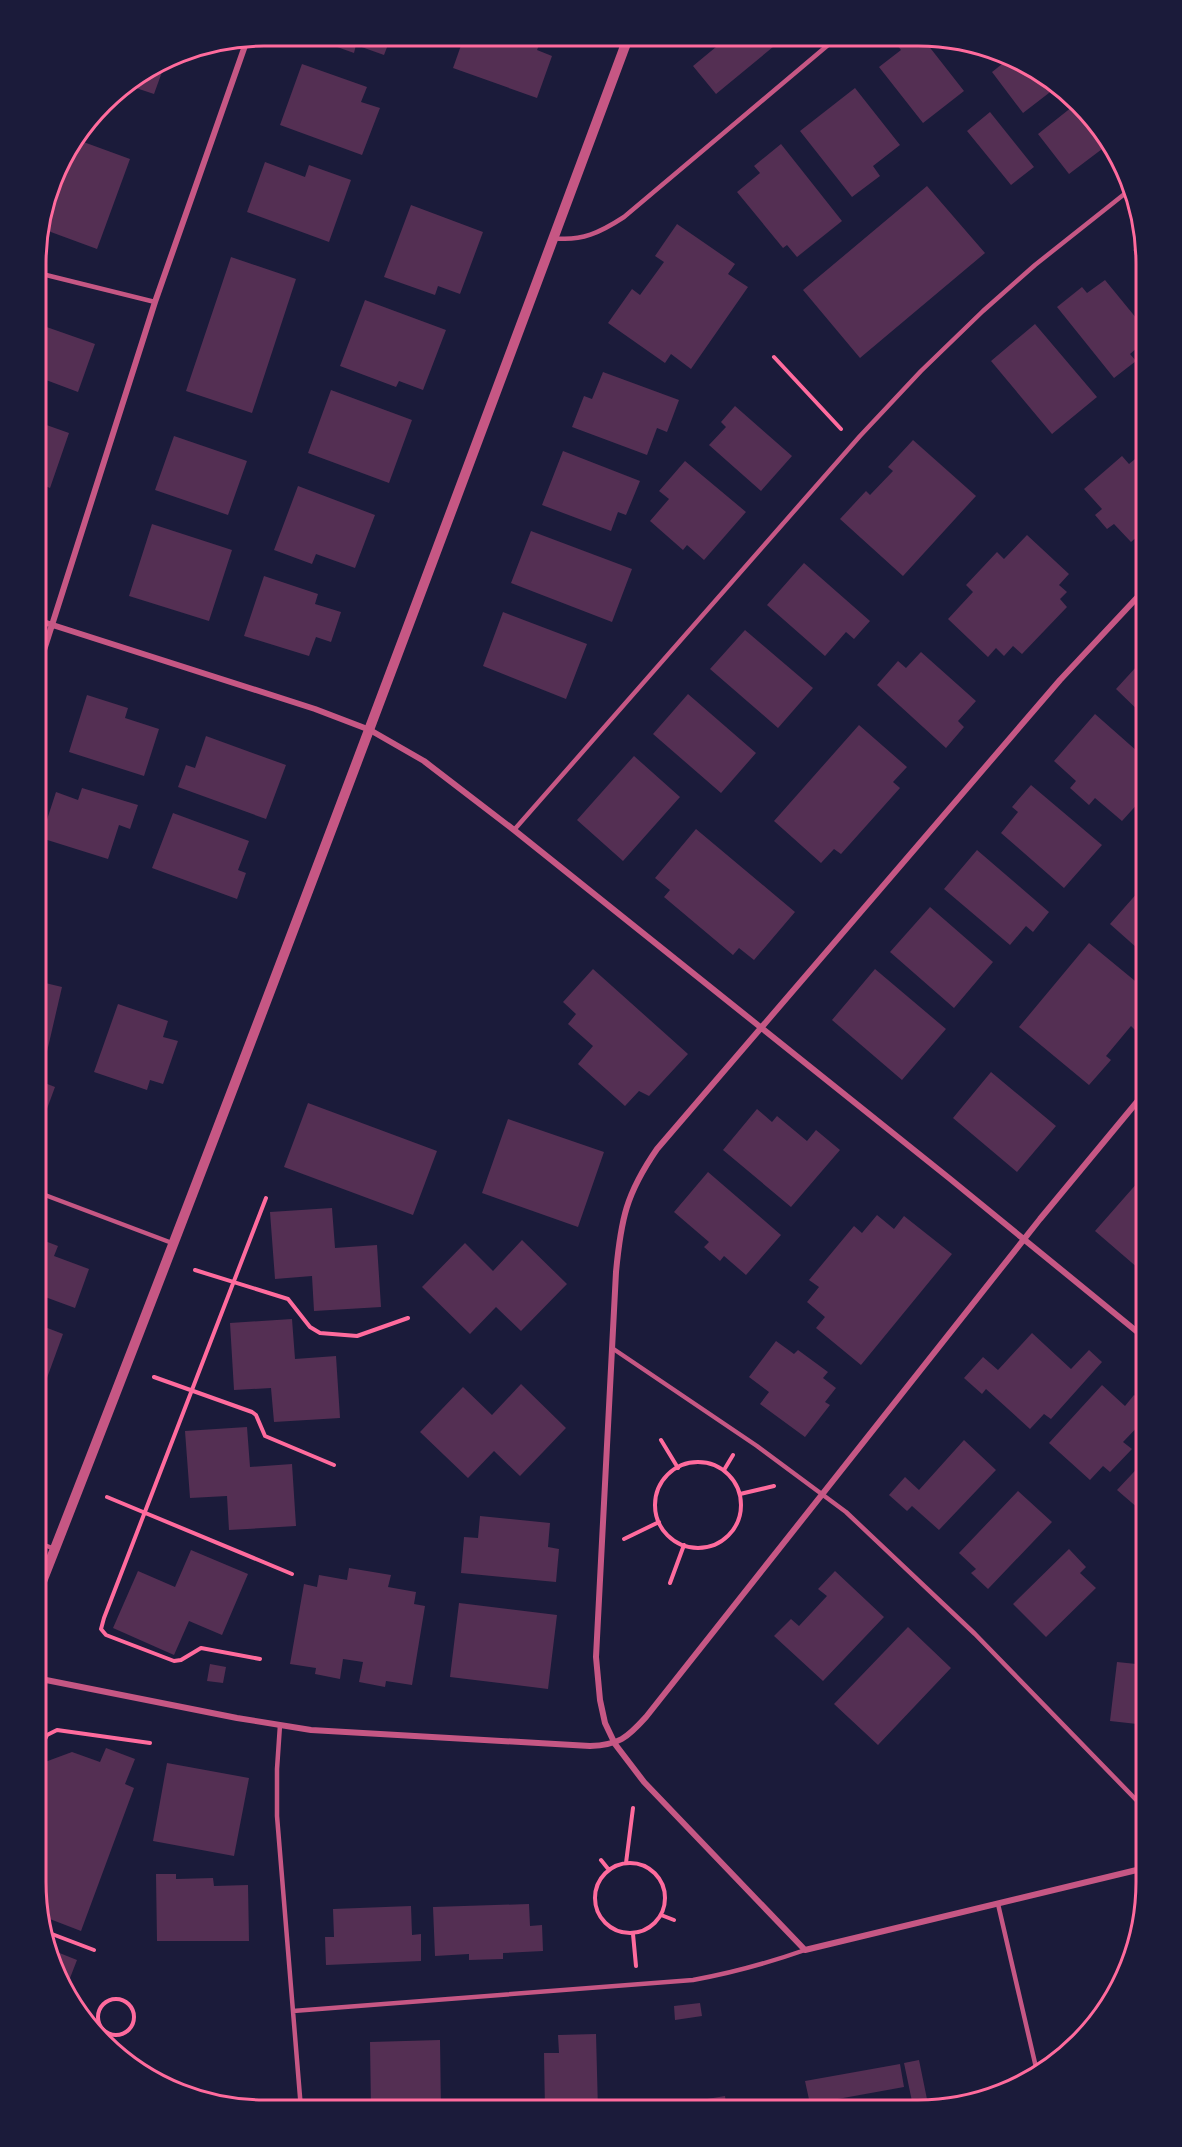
<svg xmlns="http://www.w3.org/2000/svg" width="1182" height="2147" font-family="'Crimson Pro',serif">
<rect width="100%" height="100%" fill="#1b1b3a"/>
<path fill="#542f53" d="M313,36L388,37H391L384,55L356,45L354,53L312,38Z
M464,37L542,38L537,50L552,56L537,98L453,68Z
M719,39H776L779,42L716,94L693,66L722,42Z
M893,40H924L964,91L923,123L879,67L901,50Z
M1011,57L1018,59L1058,86L1023,113L992,72Z
M166,61L154,94L127,85Z
M302,64L367,87L361,102L380,108L362,155L280,125Z
M855,88L900,145L873,166L880,176L852,197L800,131Z
M1077,103L1110,143L1069,174L1038,134Z
M990,112L1034,167L1011,185L967,131Z
M78,140L130,159L97,249L40,228L60,163Z
M781,144L842,221L797,257L787,245L783,248L737,192L760,173L754,166Z
M265,162L305,177L309,165L351,180L329,242L247,212Z
M927,186L985,253L860,358L803,290Z
M411,205L483,232L460,294L438,286L435,295L384,277Z
M677,224L735,264L728,274L748,287L691,369L671,354L665,363L608,323L632,289L640,295L664,262L655,256Z
M1142,242L1146,264V266L1133,250Z
M231,257L296,279L252,413L186,391Z
M1105,280L1146,330V340L1130,354L1136,361L1114,378L1057,307L1082,287L1087,293Z
M365,300L446,330L423,390L399,381L396,387L340,366Z
M38,324L95,344L78,392L38,377Z
M1035,324L1097,397L1052,434L991,361Z
M603,372L679,400L667,432L657,428L647,455L572,427L584,396L592,399Z
M331,390L412,420L389,483L308,453Z
M735,406L792,456L761,491L709,445L726,427L721,422Z
M38,422L69,433L50,488L38,483Z
M174,436L247,461L228,515L155,490Z
M913,440L976,496L903,576L840,519L866,491L870,495L893,471L888,467Z
M1146,450V529L1131,542L1114,524L1107,529L1095,515L1102,509L1084,489L1122,456L1129,464Z
M563,451L640,481L626,515L618,512L611,531L542,505Z
M685,461L746,512L704,560L687,545L683,550L650,521L669,499L659,491Z
M298,486L375,515L355,568L316,554L312,564L274,550Z
M38,503L46,506L38,529Z
M152,524L232,550L209,621L129,596Z
M531,531L632,569L612,622L511,583Z
M1027,535L1069,574L1059,585L1067,592L1060,599L1067,607L1022,654L1013,646L1004,656L996,648L988,657L948,619L973,592L966,585L997,552L1004,559Z
M804,563L870,621L854,639L846,632L825,656L767,605Z
M264,576L318,594L315,604L341,612L331,642L316,637L309,656L244,636Z
M503,612L587,644L566,699L483,666Z
M745,630L813,688L778,728L710,669Z
M921,652L976,701L958,721L964,727L946,748L877,685L898,661L906,668Z
M1137,666L1142,671L1146,667V718L1116,689Z
M688,694L756,753L721,793L653,734Z
M87,695L128,708L125,718L159,729L144,776L69,752Z
M1095,714L1146,759V804L1141,800L1122,821L1095,798L1089,805L1070,788L1076,781L1054,761Z
M859,725L907,767L893,782L900,788L841,854L834,849L821,863L774,821Z
M206,736L286,765L266,819L178,787L186,765L195,768Z
M634,756L680,797L623,861L577,820Z
M1031,785L1102,845L1064,888L1001,833L1018,812L1012,807Z
M82,788L138,805L130,829L119,825L108,859L41,838L56,792L78,800Z
M173,813L249,841L238,870L246,873L237,899L152,868Z
M696,829L795,912L754,960L739,948L733,955L664,897L670,890L655,878Z
M977,850L1049,912L1033,932L1026,926L1010,945L944,889Z
M1146,883V956L1110,924Z
M930,907L993,962L954,1008L890,952Z
M1089,943L1146,990V1017L1135,1030L1131,1026L1106,1056L1111,1060L1089,1085L1019,1027Z
M593,969L688,1054L649,1096L639,1091L625,1106L578,1064L593,1046L568,1024L576,1014L563,1002Z
M875,969L946,1029L902,1080L832,1020Z
M37,981L62,987L46,1056L37,1054Z
M118,1004L168,1021L163,1037L178,1041L163,1084L150,1080L147,1090L94,1072Z
M991,1072L1056,1126L1017,1172L953,1118Z
M37,1080L55,1087L37,1136Z
M308,1103L437,1151L413,1215L284,1167Z
M757,1109L772,1122L777,1116L807,1141L816,1130L840,1150L791,1207L723,1150Z
M508,1119L604,1152L578,1227L482,1193Z
M708,1172L781,1235L746,1275L724,1256L720,1261L704,1247L709,1242L674,1212Z
M1146,1173V1275L1095,1231Z
M332,1208L335,1248L377,1245L381,1307L314,1311L312,1276L275,1279L270,1212Z
M877,1215L894,1229L904,1216L952,1254L861,1365L816,1328L825,1317L807,1302L819,1287L809,1280L854,1226L862,1233Z
M37,1238L58,1246L54,1256L89,1269L75,1308L37,1294Z
M522,1240L567,1284L521,1331L496,1307L470,1334L422,1287L465,1243L493,1271Z
M292,1319L295,1359L336,1356L340,1418L274,1422L271,1388L234,1390L230,1323Z
M37,1324L63,1334L43,1389L37,1386Z
M1032,1333L1071,1369L1089,1350L1102,1362L1051,1419L1044,1414L1030,1429L986,1389L982,1394L964,1378L983,1357L998,1370Z
M776,1341L794,1354L798,1350L828,1372L823,1378L836,1388L825,1402L830,1405L805,1437L760,1404L769,1392L749,1377Z
M521,1384L566,1428L520,1476L494,1451L468,1478L420,1432L463,1387L492,1415Z
M1102,1385L1125,1406L1134,1395L1146,1405V1418L1123,1442L1132,1449L1110,1472L1103,1466L1090,1480L1049,1443Z
M247,1427L250,1467L292,1464L296,1526L229,1530L227,1496L190,1498L185,1431Z
M964,1440L996,1470L939,1530L912,1506L907,1511L889,1495L905,1477L919,1490Z
M1146,1459V1515L1117,1490Z
M1018,1491L1052,1522L988,1589L971,1573L976,1569L959,1553Z
M480,1516L550,1523L548,1547L559,1549L556,1582L461,1573L464,1537L478,1538Z
M1069,1549L1086,1567L1080,1573L1096,1588L1046,1637L1013,1604Z
M191,1550L248,1574L222,1635L189,1621L174,1655L113,1628L138,1571L175,1587Z
M349,1568L391,1575L388,1587L416,1592L414,1604L425,1606L412,1685L386,1681L385,1687L359,1682L363,1662L343,1659L340,1679L315,1674L316,1668L290,1664L304,1584L317,1587L319,1575L347,1580Z
M835,1571L884,1617L823,1681L774,1636L791,1619L799,1626L827,1596L818,1589Z
M459,1603L557,1615L548,1689L450,1677Z
M908,1627L951,1668L878,1745L834,1704Z
M1117,1662L1146,1665V1725L1110,1721Z
M210,1664L226,1667L223,1683L207,1681Z
M106,1748L135,1759L125,1784L134,1788L81,1931L42,1916L44,1908L40,1906L36,1883V1814L41,1799L36,1797V1786L45,1762L72,1752L100,1762Z
M167,1763L249,1778L234,1856L153,1841Z
M156,1874H176V1879L213,1878L214,1886L248,1885L249,1941H157Z
M529,1904L530,1926L542,1925L543,1951L503,1953V1959L469,1960V1954L435,1956L433,1907Z
M411,1906L412,1935L421,1934V1961L326,1965L325,1937H334L333,1909Z
M57,1952L77,1960L65,1991L48,1956L55,1958Z
M700,2003L702,2016L675,2020L674,2006Z
M596,2034L598,2110H545L544,2053H559L558,2035Z
M440,2040L441,2110L371,2109L370,2042Z
M919,2060L929,2109L914,2111L904,2063Z
M900,2064L904,2087L810,2104L805,2081Z
M725,2096L727,2110H647V2109Z"/>
<g fill="none" stroke-linecap="round" stroke-linejoin="round">
<path stroke="#ff6b9d" stroke-width="4" d="M774,357L841,429
M195,1270L288,1299L310,1327L320,1333L357,1336L408,1318
M154,1377L252,1412L256,1415L265,1436L334,1465
M661,1440L678,1468
M655 1505a43 43 0 1 1 86 0a43 43 0 1 1-86 0Z
M724,1470L733,1455
M740,1494L774,1486
M107,1497L292,1574
M624,1539L659,1522
M670,1583L684,1545
M260,1659L201,1648L181,1660L174,1661L106,1635L101,1629L104,1618L266,1198
M36,1757L47,1735L57,1730L150,1743
M601,1860L609,1870
M595 1898a35 35 0 1 1 70 0a35 35 0 1 1-70 0Z
M626,1863L633,1808
M661,1915L674,1920
M44,1931L94,1950
M633,1934L636,1966
M98 2017a18 18 0 1 1 36 0a18 18 0 1 1-36 0Z
M108,2046C122,2047 131,2054 132,2068"/>
<path stroke="#c65784" stroke-width="4.5" d="M553,238C581,242 601,232 624,217L834,40
M38,273L155,302
M514,830L860,436L921,371L983,311L1035,265L1132,188
M37,1192L172,1243
M612,1348L757,1446L846,1512L975,1634L1146,1810
M36,1542L55,1549
M280,1725L277,1769V1816L301,2109
M998,1904L1038,2076
M293,2011L693,1980C732,1973 768,1963 805,1950"/>
<path stroke="#c65784" stroke-width="6" d="M37,620L315,709L370,730L424,761L514,830L949,1178L1146,1339
M37,672L155,302L247,40
M36,1678L237,1718L311,1730L590,1746C619,1745 627,1738 646,1717L1040,1219L1146,1091
M1145,1868L805,1950L644,1782L615,1744L605,1723L600,1700L596,1657L616,1272C621,1219 626,1194 657,1149L1060,680L1146,588"/>
<path stroke="#c65784" stroke-width="10" d="M36,1597C239,1080 434,559 628,38"/>
</g>
<path d="M0 0H1182V2147H0ZM264 46H918A218 218 0 0 1 1136 264V1882A218 218 0 0 1 918 2100H264A218 218 0 0 1 46 1882V264A218 218 0 0 1 264 46Z" fill="#1b1b3a" fill-rule="evenodd"/>
<path fill="none" stroke="#ff6b9d" stroke-width="3" d="M264 46H918A218 218 0 0 1 1136 264V1882A218 218 0 0 1 918 2100H264A218 218 0 0 1 46 1882V264A218 218 0 0 1 264 46Z"/>
</svg>
